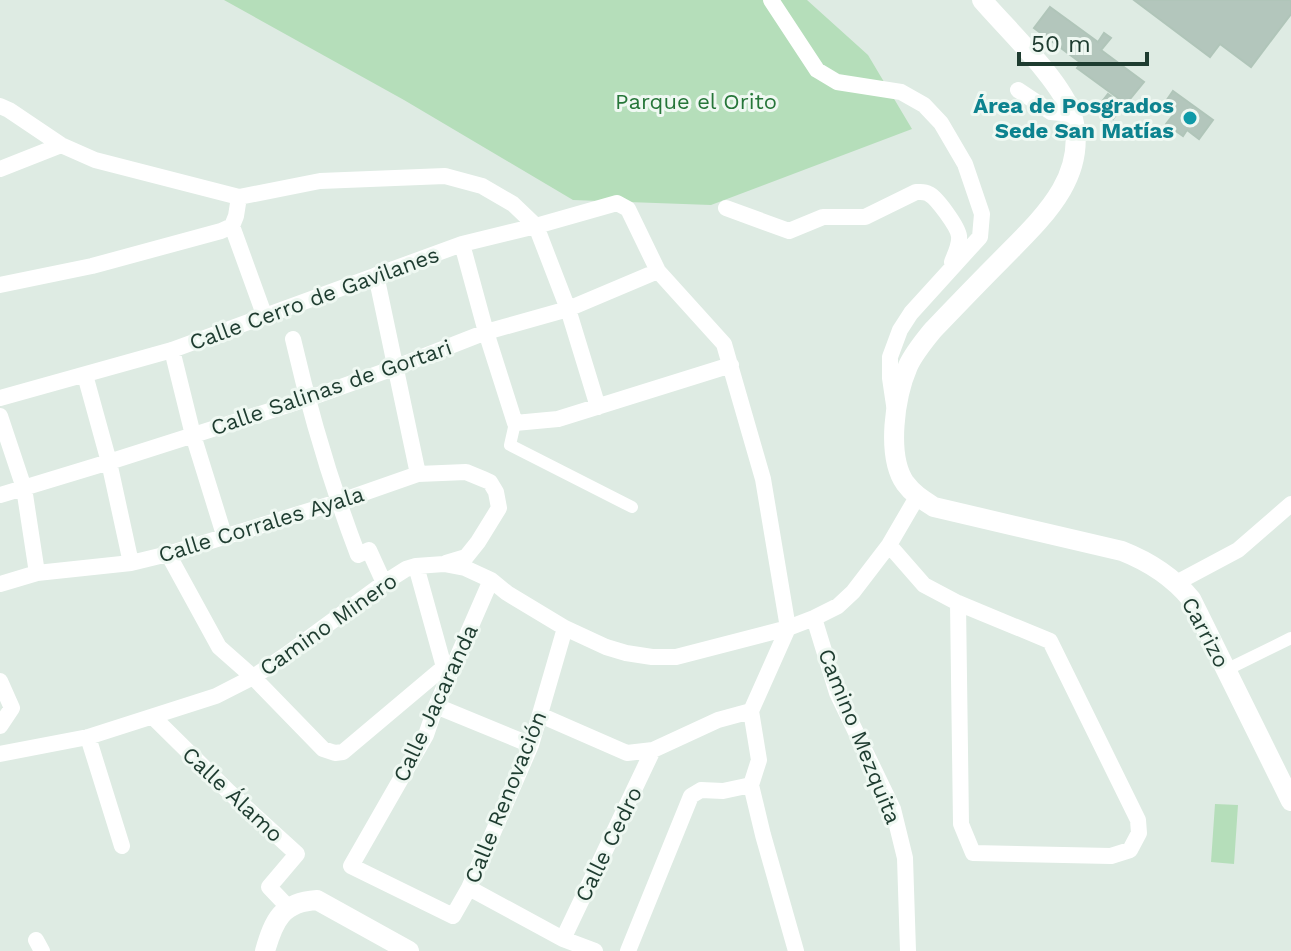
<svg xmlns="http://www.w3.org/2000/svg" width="1291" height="951" font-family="'Work Sans',sans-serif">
<rect width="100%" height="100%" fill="#deebe3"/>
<path fill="#b5deba" d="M224,0H807L868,55L912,129L711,205L573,200L404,100Z
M1215,804L1238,805L1234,864L1211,862Z"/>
<path fill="#b3c6bc" stroke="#b0c5b9" stroke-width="2" d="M1134,0H1291V14L1251,67L1220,44L1210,57Z
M1050,7L1098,42L1104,33L1111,38L1101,50L1144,82L1126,104L1077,68L1081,63L1034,28Z
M1173,91L1213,120L1199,139L1187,130L1183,136L1166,124L1173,115L1162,107Z
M1108,94L1123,105L1113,119L1097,108Z"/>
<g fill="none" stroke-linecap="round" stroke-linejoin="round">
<path stroke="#fff" stroke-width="12" d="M515,423L510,445L632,507
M1226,670L1291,638"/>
<path stroke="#fff" stroke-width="16" d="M771,0L817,70L837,82L901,92L924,105L941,123L965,164L982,214L980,237L911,313L900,330L890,357V378L894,405
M1018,90L1051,112L1071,114
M0,106L9,110L61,145L95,160L239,197L320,181L445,176L482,186L513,204L536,226L568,309L598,407
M0,169L61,145
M726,208L789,231L823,217H865L916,192C921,192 924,191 929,194C937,198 958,227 959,236C960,245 955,254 952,262
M232,226L265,317
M462,244L486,332L515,423L558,419L731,365
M376,275L418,474
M0,285L92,266L221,231L232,226L236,216L239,197
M293,339C310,413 331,484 358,555L369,550L384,583
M172,350L193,435L225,538
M85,375L109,462L131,563
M0,398L172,350L462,244L536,226L617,203L628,209L658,271L724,344L763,479L788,628
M0,416L24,488L37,573
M0,495L109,462L307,399L394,368L486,332L568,309L658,271
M889,545L924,585L958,603L1050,641L1138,820L1139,833L1130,850L1111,856L973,853L961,824L958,603
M168,554L219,647L253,677L323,749L335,753L343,752L444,667L416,566
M491,580L436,706L426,735L351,866L453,916L469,888L531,745L565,628
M1178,582L1238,550L1291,504
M0,584L37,573L131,563L168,554L338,502L418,474L466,472L483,479L490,482L496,492L499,508L478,542L466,557L446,563
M814,618L837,693L893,809L905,858L908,951
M0,681L12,708L0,726
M436,706L531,745
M751,711L788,628
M540,715L627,753L653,750L718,720L751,711
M153,717L229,792L297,854L269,887L288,907
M88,737L122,846
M0,754L88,737L216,696L253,677L286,655L384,583L406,569L416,566L444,564L465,568L491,580L507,593L565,628L606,647L626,653L652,657H676L788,628L814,618L838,606L853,592L889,545L917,497
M751,785L763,835L796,951
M469,888L563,939L595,951
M563,939L653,750
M36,940L42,951
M628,951L691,796L701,790L723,791L751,785L759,760L751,711"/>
<path stroke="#fff" stroke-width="20" d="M982,0C1006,28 1062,81 1072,115C1090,177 1040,220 1001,260C978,283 956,306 933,330C924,341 914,353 908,366C895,396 886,455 905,483C913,494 923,500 934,507L1122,551C1150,562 1172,576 1191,599L1291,801
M265,951C274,920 282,902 317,900L409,951"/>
</g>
<circle fill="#0f9aa8" stroke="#eff8f2" stroke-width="3" cx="1190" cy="118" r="8"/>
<g text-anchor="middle" stroke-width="6" stroke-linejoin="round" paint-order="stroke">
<g font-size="22" fill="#267639" stroke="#eff8f2">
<text x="696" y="109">Parque el Orito</text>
</g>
<g font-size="22" font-weight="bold" fill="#0d838f" stroke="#eff8f2" text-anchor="end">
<text x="1174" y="113">Área de Posgrados<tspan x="1174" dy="25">Sede San Matías</tspan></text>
</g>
<g font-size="22" fill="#1e3c30" stroke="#eff8f2">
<text transform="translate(314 298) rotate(-20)" y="8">Calle Cerro de Gavilanes</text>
<text transform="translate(331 387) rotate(-19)" y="8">Calle Salinas de Gortari</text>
<text transform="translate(261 524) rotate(-17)" y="8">Calle Corrales Ayala</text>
<text transform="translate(328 624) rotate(-35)" y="8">Camino Minero</text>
<text transform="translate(1206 632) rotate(62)" y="8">Carrizo</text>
<text transform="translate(435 703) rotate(-65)" y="8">Calle Jacaranda</text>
<text transform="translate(860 736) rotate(68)" y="8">Camino Mezquita</text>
<text transform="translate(233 794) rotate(43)" y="8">Calle Álamo</text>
<text transform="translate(505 797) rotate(-68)" y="8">Calle Renovación</text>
<text transform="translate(608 844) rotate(-64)" y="8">Calle Cedro</text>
</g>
</g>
<path d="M1019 52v12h128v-12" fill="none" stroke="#1e3c30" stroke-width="4"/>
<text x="1031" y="52" font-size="24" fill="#1e3c30" stroke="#eff8f2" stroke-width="6" paint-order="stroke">50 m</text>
</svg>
